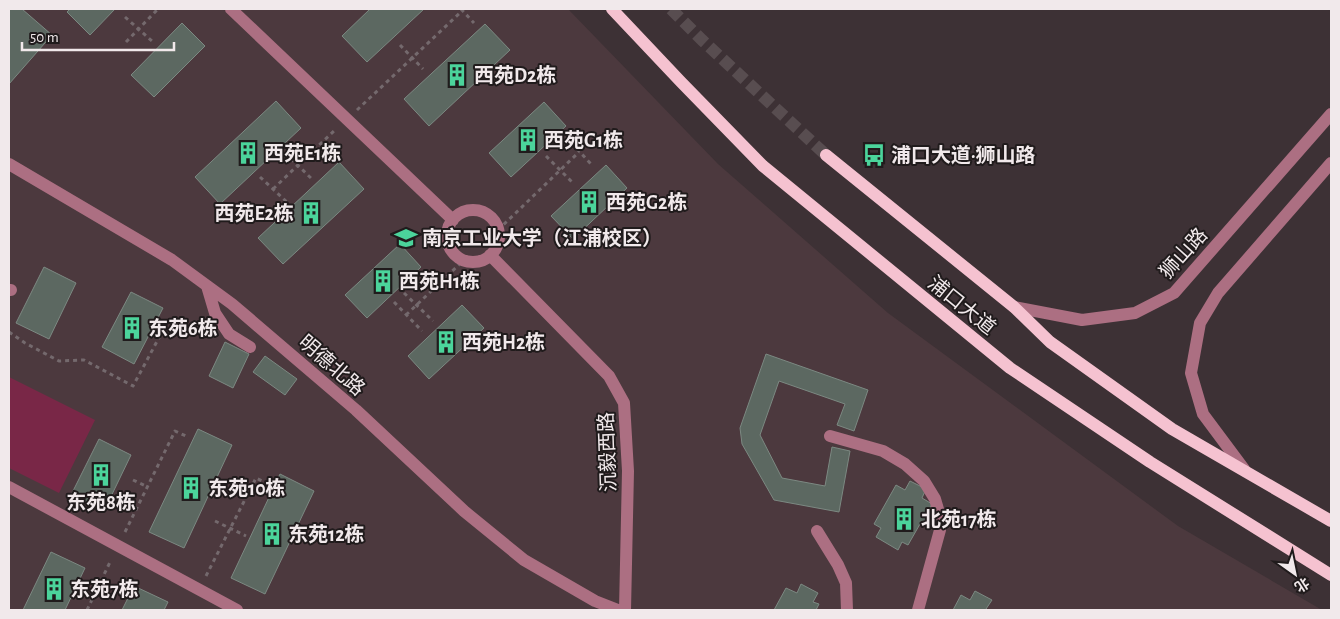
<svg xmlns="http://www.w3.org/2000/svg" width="1340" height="619" font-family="'Alegreya Sans','Noto Sans SC',sans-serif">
<rect width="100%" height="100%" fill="#3d3135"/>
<path fill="#4c393e" d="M9,9H568L718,164L888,313L1178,526L1322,610H9Z"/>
<path fill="#792747" d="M9,377L95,420L59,493L9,468Z"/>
<path fill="#5c6861" stroke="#7c8982" d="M9,9H22L52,35L9,84Z
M70,9H115L90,35L67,12Z
M370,9H424L367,62L342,36Z
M182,23L205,46L154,97L131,75Z
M485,24L510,50L429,126L404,99Z
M276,101L301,128L220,204L195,177Z
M544,102L566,126L511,177L489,153Z
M339,162L364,189L283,264L258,238Z
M606,165L627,188L573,239L551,216Z
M400,244L421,267L367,318L345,295Z
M44,267L76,283L49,339L16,323Z
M131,292L163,308L134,364L102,347Z
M462,305L484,328L429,379L408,356Z
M225,342L249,354L233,388L209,376Z
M766,354L868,390L854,431L837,425L845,404L779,381L760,435L782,478L825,486L832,447L850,451L839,512L774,500L742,444L740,428Z
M265,356L297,379L285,395L253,372Z
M198,429L232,445L184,548L149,532Z
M99,439L131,455L104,511L71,495Z
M280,474L314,491L265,594L231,578Z
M910,481L926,489L922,498L932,504L928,511L933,514L926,527L920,524L908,545L902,542L898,550L876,537L881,528L874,524L896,485L905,490Z
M51,552L85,568L65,610H23Z
M801,584L818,593L813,602L819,604L816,610H774L786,588L797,593Z
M134,586L168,602L164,610H122Z
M975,591L992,600L986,609L989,610H953L961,595L970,600Z"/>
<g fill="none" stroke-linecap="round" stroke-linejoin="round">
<path stroke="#584d50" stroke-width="12" stroke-dasharray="12 6" stroke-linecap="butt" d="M671,9L702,40L826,155"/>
<path stroke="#74696d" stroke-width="3" stroke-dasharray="4 4" stroke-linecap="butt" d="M461,9L474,23
M125,17L153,42
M126,42L158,9
M400,45L423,69
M357,110L462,11
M566,137L591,164
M285,153L313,180
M546,156L574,184
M260,177L288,203
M273,189L336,129
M498,230L579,152
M404,293L433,321
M394,302L422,331
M406,315L464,260
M9,332L25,343L59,361L84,360L133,386L161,334
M133,480L148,487
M230,489L246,496
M215,521L246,536
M125,532L175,431L188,437
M206,576L256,478L271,485
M87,610L111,560"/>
<path stroke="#ac6f82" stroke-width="12" d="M231,9L453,220
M9,164L172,260L232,304L356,410L464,511L524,560L595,601L618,610
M447 236a26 26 0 1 1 52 0a26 26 0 1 1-52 0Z
M490,255L609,376L624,403L628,471L625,610
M207,286L215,313L229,334L250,347
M9,290H11
M1014,307L1082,320L1135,313L1174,293L1331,114
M830,436L883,451L905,464L924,481L935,499L940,516V530L918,610
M1244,469L1203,414L1191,373L1200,323L1218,293L1331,163
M9,487L237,610
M817,531L838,565L846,583L847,610"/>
<path stroke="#f5c2d0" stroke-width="12" d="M612,9L681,82L763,166L1010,368L1150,462L1331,575
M826,155L1014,307L1050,342L1172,429L1331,521"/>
</g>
<defs>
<symbol id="building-bare" viewBox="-9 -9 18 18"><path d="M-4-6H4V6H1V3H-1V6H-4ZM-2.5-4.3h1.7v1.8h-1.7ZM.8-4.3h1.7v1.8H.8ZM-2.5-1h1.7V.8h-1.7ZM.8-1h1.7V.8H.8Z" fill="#4bd49b" stroke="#201b1c" stroke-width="2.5" paint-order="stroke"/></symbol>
<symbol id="bus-bare" viewBox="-9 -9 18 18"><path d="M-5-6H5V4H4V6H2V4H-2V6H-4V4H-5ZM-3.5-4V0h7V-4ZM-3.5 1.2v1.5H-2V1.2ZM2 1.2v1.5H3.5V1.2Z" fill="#4bd49b" stroke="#201b1c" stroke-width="2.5" paint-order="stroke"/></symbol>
<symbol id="university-bare" viewBox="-9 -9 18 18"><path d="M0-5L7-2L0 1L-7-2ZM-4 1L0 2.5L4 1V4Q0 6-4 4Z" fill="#4bd49b" stroke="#201b1c" stroke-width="2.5" paint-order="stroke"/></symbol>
</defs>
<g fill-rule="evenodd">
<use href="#building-bare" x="441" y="59" width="32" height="32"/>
<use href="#building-bare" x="512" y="124" width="32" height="32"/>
<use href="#building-bare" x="232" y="137" width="32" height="32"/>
<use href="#bus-bare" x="858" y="139" width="32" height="32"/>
<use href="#building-bare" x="573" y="186" width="32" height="32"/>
<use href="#building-bare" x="295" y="197" width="32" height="32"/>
<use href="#university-bare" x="390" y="222" width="32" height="32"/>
<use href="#building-bare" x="367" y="265" width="32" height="32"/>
<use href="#building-bare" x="116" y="312" width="32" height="32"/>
<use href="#building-bare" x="430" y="326" width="32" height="32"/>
<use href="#building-bare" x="85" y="459" width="32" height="32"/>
<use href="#building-bare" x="175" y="472" width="32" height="32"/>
<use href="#building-bare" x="888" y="503" width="32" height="32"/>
<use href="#building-bare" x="256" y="518" width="32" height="32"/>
<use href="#building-bare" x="38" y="573" width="32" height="32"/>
</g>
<g text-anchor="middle" stroke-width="4" stroke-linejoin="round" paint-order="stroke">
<g font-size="20" font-weight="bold" fill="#f1e9eb" stroke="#201b1c" text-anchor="start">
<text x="474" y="82">西苑D2栋</text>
<text x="544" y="147">西苑G1栋</text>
<text x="264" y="160">西苑E1栋</text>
<text x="891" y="162">浦口大道·狮山路</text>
<text x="606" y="209">西苑G2栋</text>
<text x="294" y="220" text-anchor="end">西苑E2栋</text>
<text x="422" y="245">南京工业大学（江浦校区）</text>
<text x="399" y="288">西苑H1栋</text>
<text x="148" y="335">东苑6栋</text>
<text x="462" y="349">西苑H2栋</text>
<text x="208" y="495">东苑10栋</text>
<text x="101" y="509" text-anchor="middle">东苑8栋</text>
<text x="921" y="526">北苑17栋</text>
<text x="288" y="541">东苑12栋</text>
<text x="70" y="596">东苑7栋</text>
</g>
<g font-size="20" fill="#f1e9eb" stroke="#201b1c">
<text transform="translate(1183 253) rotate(-48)" y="7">狮山路</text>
<text transform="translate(962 305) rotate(39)" y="7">浦口大道</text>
<text transform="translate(332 365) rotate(41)" y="7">明德北路</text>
<text transform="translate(607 452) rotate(-92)" y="7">沉毅西路</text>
</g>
</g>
<rect width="1340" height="619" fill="none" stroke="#f1e9eb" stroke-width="20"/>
<g transform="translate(1295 574) rotate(147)" stroke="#201b1c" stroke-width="4" paint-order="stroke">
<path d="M0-4L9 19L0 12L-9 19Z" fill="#f1e9eb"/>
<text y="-8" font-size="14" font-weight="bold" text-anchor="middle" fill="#f1e9eb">北</text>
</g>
<path d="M22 42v8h152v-8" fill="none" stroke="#f1e9eb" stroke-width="2.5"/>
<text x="30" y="42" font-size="15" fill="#f1e9eb" stroke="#201b1c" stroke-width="4" paint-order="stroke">50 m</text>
</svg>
